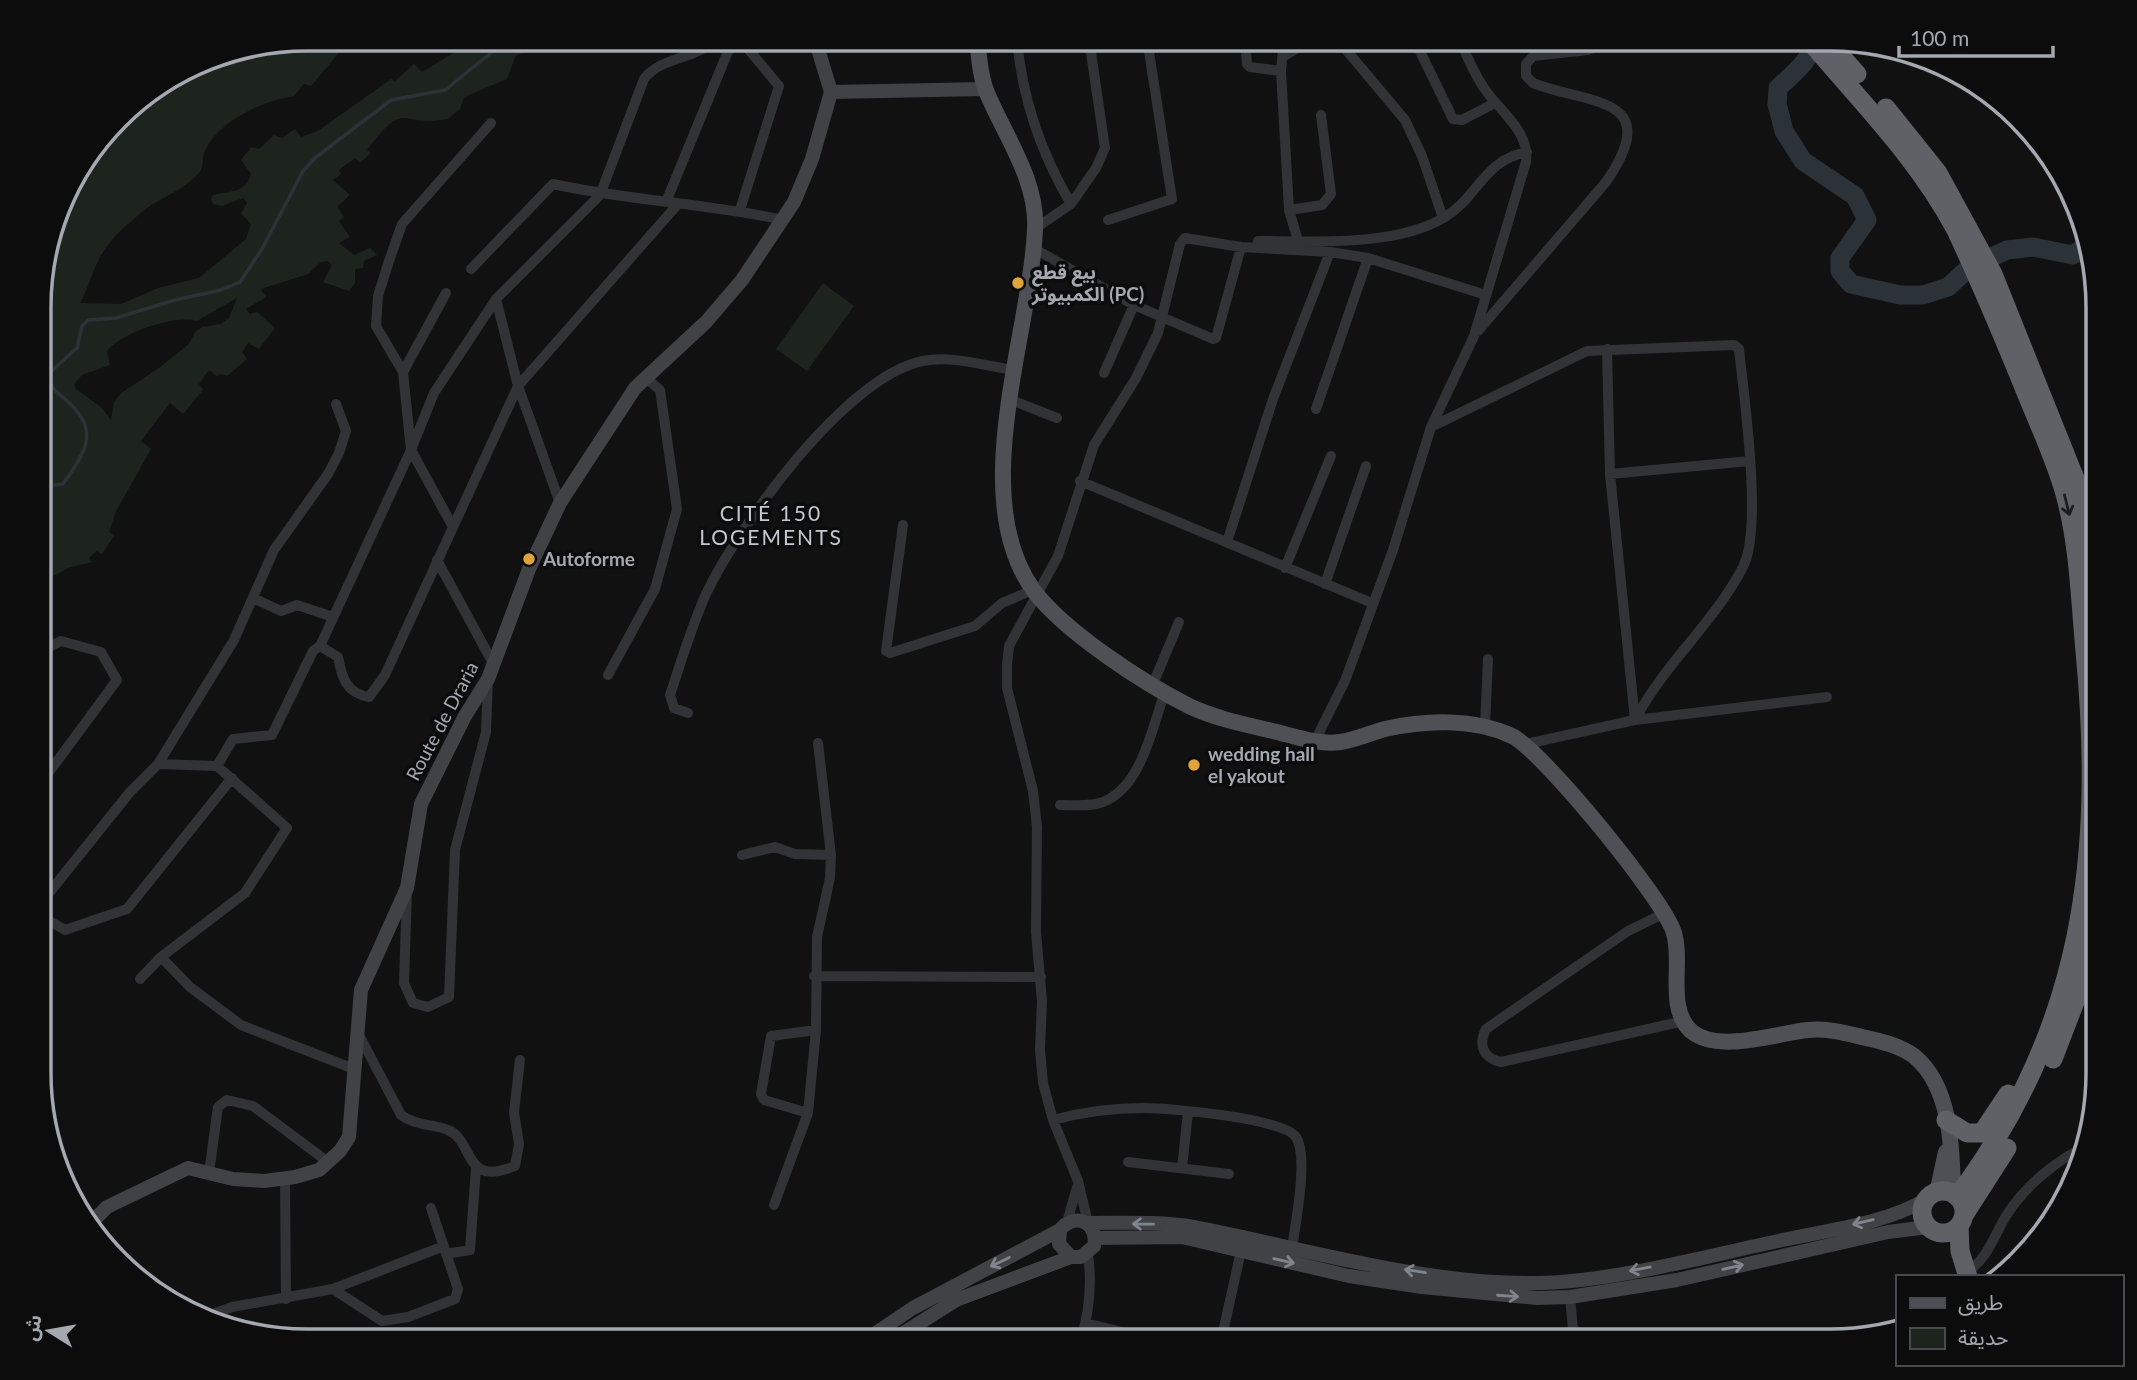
<svg xmlns="http://www.w3.org/2000/svg" width="2137" height="1380" font-family="Lato,'Noto Sans Arabic',sans-serif">
<rect width="100%" height="100%" fill="#111112"/>
<path fill="#1d241e" fill-rule="evenodd" d="M306,39H319L339,53L311,86L304,84L294,96C263,101 219,120 205,151C201,159 205,168 197,175C184,189 163,197 147,208C131,221 109,239 99,259C92,273 88,289 80,303L121,304L158,288L199,278L246,239L251,224L241,213L247,203L243,198L222,206L213,204L211,199L213,195C230,191 246,193 251,174L241,160L251,147L259,149L274,135L282,138L295,129L301,137L318,131L391,79L395,81L414,64L422,72L458,50L449,39H556L547,47L516,55L507,79L464,97L460,109L448,119C398,128 407,97 367,150L371,153L360,163L355,158L339,170L341,174L333,180L350,195L337,207L344,217L339,221L350,237L339,243L354,255L370,248L377,255L364,261L363,268L355,269V283L349,291L323,282L332,265L328,261L321,262L308,274L261,289L266,297L246,309L250,314L257,312L275,328L259,349L248,343L242,352L247,359L227,376L222,374L217,376L209,370L199,384L203,390L183,414L170,403L141,441L151,449L116,511L109,532L114,536L102,554L97,551L89,558L92,562L68,568L41,583V514L52,510L41,506V272L66,188L129,105L204,59ZM237,298L229,318L221,324L202,327L195,332L189,344L159,368L121,393L114,402L111,420L101,407L76,389L74,384L82,375L110,365L107,351C122,333 174,314 197,321Z
M823,283L854,306L807,371L776,349Z"/>
<g fill="none" stroke-linecap="round" stroke-linejoin="round">
<path stroke="#2b3339" stroke-width="3.5" d="M41,487L63,484C86,451 101,430 66,400C56,392 50,387 48,374L77,348L82,326L88,320L116,318L175,300L221,290L240,282L262,249L303,171L315,158L391,100L445,90L508,39"/>
<path stroke="#2b3339" stroke-width="19" d="M1816,39C1812,59 1792,75 1778,88L1777,104L1784,131L1803,161L1855,196L1867,220L1840,258V271L1851,284L1900,295H1923L1948,287L1970,267L2007,250L2033,247L2073,255L2085,246"/>
<path stroke="#323337" stroke-width="10" d="M372,39H382
M1017,39C1022,98 1041,153 1071,204
M1245,39L1247,64L1250,67L1281,71
M1284,39L1281,71L1289,210L1298,241
M1337,39L1405,120L1422,156L1443,218
M1414,39L1453,119L1462,120L1495,103
M1284,56L1313,39
M666,202L731,44H744L779,86L740,210
M678,204L518,386L385,675L369,697C346,693 342,678 338,657L320,646L411,450L434,393L496,299L600,195L644,79C661,56 697,60 715,39
M1289,210L1322,205L1331,194L1321,115
M1108,220L1172,199L1147,39
M1036,228L1071,204L1096,168L1105,148L1089,39
M1258,241C1312,241 1397,247 1445,217C1478,197 1484,160 1527,152
M1033,248L1134,305L1213,339L1216,338L1241,247
M471,269L553,184C629,201 707,203 783,220
M446,293L403,372L411,450L453,527
M496,299L518,386L560,503
M1478,331L1606,182C1666,94 1587,105 1533,83L1526,76V64L1533,56L1588,50L1612,39
M1607,349L1610,474L1635,720L1827,697
M403,372L376,326L378,296L389,261L402,224L491,123
M1104,373L1134,305
M1011,400L1057,418
M1316,409L1368,258L1486,295
M1431,427L1587,351L1734,345L1739,349C1744,397 1763,528 1743,567C1714,623 1664,664 1635,720L1526,744
M1610,474L1750,461
M1080,481L1372,603
M903,525L886,651L890,653L975,626L1002,603L1033,590
M1227,542L1273,399L1330,252
M437,560L494,665
M1285,568L1331,456
M1325,584L1366,466
M253,598L281,611L297,605L333,617
M41,651L61,641L101,652L117,680L41,783
M608,675L655,589L677,509L660,390L646,378
M1153,684L1179,622
M688,713L674,708L670,695C681,662 692,625 706,594C739,525 846,376 923,361C950,355 986,366 1013,370
M1485,726L1488,659
M1315,741L1345,681L1393,550L1431,427L1474,336L1526,162C1530,131 1500,112 1484,88C1474,73 1466,55 1460,39
M158,764L234,640L274,550L328,474L339,453L346,431L336,404
M217,766L287,828L245,893L161,957L190,987L241,1025L354,1069
M1060,805C1074,805 1090,807 1103,802C1142,787 1152,727 1165,692
M742,855L775,847L795,854L831,855
M407,891L404,983L413,1003L428,1007L449,997L455,850L486,732L488,679
M41,903L130,792L158,764L217,766L233,739L272,735L313,651L320,646
M1665,913L1628,931L1486,1029C1478,1045 1483,1058 1501,1062L1684,1021
M41,916L65,930L127,909L232,778
M814,976L1041,977
M140,979L161,957
M358,1033L401,1115C414,1125 432,1124 448,1130C475,1141 462,1188 515,1166L519,1144L514,1112L520,1060
M808,1113L764,1100L761,1094L771,1036L816,1030
M1053,1120C1082,1112 1113,1108 1144,1108C1169,1108 1283,1118 1296,1137C1309,1157 1295,1225 1292,1249
M1128,1162L1229,1174
M1182,1168L1188,1112
M209,1173L218,1107L227,1100L253,1106L328,1162
M285,1179L286,1299
M774,1205L808,1113L816,1030L817,937L830,878L831,855L818,743
M1067,1222L1077,1187
M1088,1223L1078,1181L1053,1120L1043,1083L1040,1050L1042,1001L1036,932L1037,827L1033,791L1007,688V665L1009,646L1058,556L1094,445L1136,378L1158,333L1180,244L1185,238L1241,247L1330,252L1368,258
M446,1254L470,1250L476,1168
M1966,1273C1988,1258 1993,1238 2006,1216C2024,1187 2056,1160 2087,1146
M333,1289L382,1321L408,1317L455,1299L458,1289L431,1208
M1570,1297L1574,1341
M202,1318L232,1307L333,1289L444,1246
M1086,1323L1158,1341
M1080,1341C1090,1312 1092,1284 1088,1254
M1221,1341L1241,1251"/>
<path stroke="#404246" stroke-width="14" d="M831,92L985,89
M1088,1223C1123,1223 1160,1221 1194,1227C1307,1249 1423,1285 1539,1283C1609,1282 1699,1258 1769,1243C1820,1231 1881,1226 1927,1199
M90,1224L107,1207L188,1168L233,1179L264,1181L295,1177L319,1170L340,1151L349,1137L361,990L407,888L421,804L465,716L488,679L529,569L560,503L635,388L706,322L742,280L794,202L812,159L831,92L815,39
M1096,1238L1182,1237L1349,1276L1422,1287L1537,1298L1570,1297L1677,1280L1888,1232L1928,1227
M864,1341L913,1308L1060,1230C1075,1211 1099,1223 1094,1246L1081,1257H1071L1059,1244L1060,1230
M891,1341L956,1300L1071,1257"/>
<path stroke="#4e5055" stroke-width="16" d="M977,39C979,56 980,77 987,93C1005,136 1038,181 1035,230C1030,335 966,498 1034,591C1064,631 1143,683 1189,706C1216,719 1248,725 1277,732C1297,737 1320,745 1340,742C1355,740 1370,733 1385,729C1425,720 1474,718 1512,736C1542,750 1665,901 1674,933C1683,963 1666,1008 1691,1031C1718,1054 1777,1033 1808,1030C1826,1028 1845,1033 1862,1037C1880,1041 1899,1045 1914,1056C1952,1087 1952,1150 1953,1194
M1937,1193L1946,1152"/>
<path stroke="#5f6167" stroke-width="19" d="M1808,39C1860,101 1917,157 1956,230C1982,286 2006,343 2029,400C2042,431 2056,462 2065,494C2079,545 2080,598 2085,651C2104,856 2084,1028 1957,1197
M1826,39L1857,74
M1886,108L1938,173L1993,274L2080,491L2090,535L2098,618
M2053,1059L2078,994L2098,911
M1946,1120L1967,1133H1982L2008,1094
M1922 1212a21 21 0 1 1 42 0a21 21 0 1 1-42 0Z
M1964,1215L2007,1148
M1959,1226L1960,1251L1968,1277"/>
</g>
<defs><path id="oneway-shaft" d="M-6 0H5M1.5-3L5.5 0L1.5 3" fill="none" stroke-width="1.6" stroke-linecap="round" stroke-linejoin="round" transform="scale(1.75)"/></defs>
<use stroke="#1d1d1f" href="#oneway-shaft" transform="translate(2067 505) rotate(76)"/>
<g stroke="#80848c">
<use href="#oneway-shaft" transform="translate(1863 1222) rotate(167)"/>
<use href="#oneway-shaft" transform="translate(1143 1224) rotate(-179)"/>
<use href="#oneway-shaft" transform="translate(1284 1261) rotate(13)"/>
<use href="#oneway-shaft" transform="translate(1000 1262) rotate(154)"/>
<use href="#oneway-shaft" transform="translate(1733 1267) rotate(-13)"/>
<use href="#oneway-shaft" transform="translate(1640 1269) rotate(169)"/>
<use href="#oneway-shaft" transform="translate(1415 1271) rotate(-171)"/>
<use href="#oneway-shaft" transform="translate(1508 1296) rotate(4)"/>
</g>
<g fill="#e0a33b" stroke="#0c0c0d" stroke-width="2.5">
<circle cx="1018" cy="283" r="7"/>
<circle cx="529" cy="559" r="7"/>
<circle cx="1194" cy="765" r="7"/>
</g>
<g text-anchor="middle" stroke-width="7" stroke-linejoin="round" paint-order="stroke">
<g font-size="19" font-weight="bold" fill="#a3a8b1" stroke="#0c0c0d" text-anchor="start">
<text x="1032" y="279">بيع قطع<tspan x="1032" dy="22">الكمبيوتر (PC)</tspan></text>
<text x="543" y="566">Autoforme</text>
<text x="1208" y="761">wedding hall<tspan x="1208" dy="22">el yakout</tspan></text>
</g>
<g font-size="19" fill="#a3a8b1" stroke="#0c0c0d">
<text transform="translate(442 721) rotate(-62)" y="7">Route de Draria</text>
</g>
<g font-size="21" letter-spacing="2" fill="#c4c7ce" stroke="#0c0c0d">
<text x="771" y="521">CITÉ 150<tspan x="771" dy="24">LOGEMENTS</tspan></text>
</g>
</g>
<path d="M0 0H2137V1380H0ZM307 51H1830A256 256 0 0 1 2086 307V1073A256 256 0 0 1 1830 1329H307A256 256 0 0 1 51 1073V307A256 256 0 0 1 307 51Z" fill="#0c0c0d" fill-rule="evenodd"/>
<path fill="none" stroke="#a3a8b1" stroke-width="3.5" d="M307 51H1830A256 256 0 0 1 2086 307V1073A256 256 0 0 1 1830 1329H307A256 256 0 0 1 51 1073V307A256 256 0 0 1 307 51Z"/>
<rect x="1896" y="1275" width="228" height="91" fill="#0c0c0d" stroke="#484a4f" stroke-width="2"/>
<rect x="1910" y="1298" width="35" height="10" fill="#4e5055" stroke="#484a4f" stroke-width="2"/>
<text x="1958" y="1310" font-size="21" fill="#a3a8b1">طريق</text>
<rect x="1910" y="1328" width="35" height="21" fill="#1d241e" stroke="#484a4f" stroke-width="2"/>
<text x="1958" y="1345" font-size="21" fill="#a3a8b1">حديقة</text>
<g transform="translate(49 1331) rotate(281)" stroke="#0c0c0d" stroke-width="5" paint-order="stroke">
<path d="M0-5L12 26L0 18L-12 26Z" fill="#a3a8b1"/>
<text y="-10" font-size="19" font-weight="bold" text-anchor="middle" fill="#a3a8b1">ش</text>
</g>
<path d="M1899 46v10h154v-10" fill="none" stroke="#a3a8b1" stroke-width="3.5"/>
<text x="1910" y="46" font-size="21" fill="#a3a8b1" stroke="#0c0c0d" stroke-width="5" paint-order="stroke">100 m</text>
</svg>
